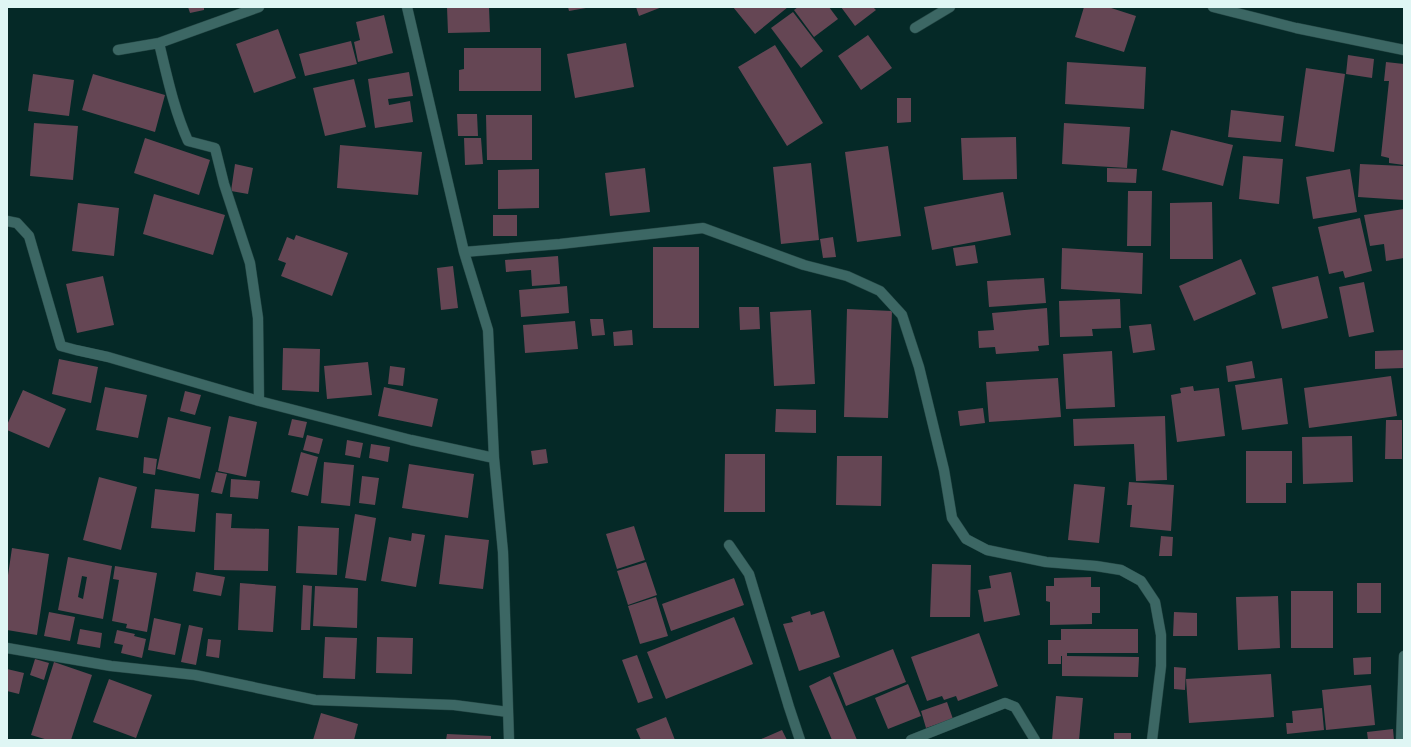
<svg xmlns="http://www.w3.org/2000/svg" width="1411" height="747" font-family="Cabin,sans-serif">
<rect width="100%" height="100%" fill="#052927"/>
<path fill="#654654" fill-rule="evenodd" d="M188,7H204V10L190,13Z
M447,7H489L490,32L448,33Z
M568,7H586V8L569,11Z
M636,7H662L639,16Z
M733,7H788L755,34Z
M798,7H829L838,19L814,37L794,10Z
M841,7H873L876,10L855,26Z
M1084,7H1108L1136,16L1124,52L1075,37Z
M793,12L823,51L801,68L771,28Z
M384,15L393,53L358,62L354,42L360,40L356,22Z
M278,29L296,78L254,93L236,44Z
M868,35L892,68L861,90L838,56Z
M351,41L357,64L305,76L299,54Z
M626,43L634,87L575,98L567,54Z
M775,45L823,123L787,146L738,67Z
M464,48H541V91H459V70L464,69Z
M1348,55L1374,59L1372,78L1346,74Z
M1067,62L1146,67L1144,109L1065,104Z
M1386,62L1404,64V165L1389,163V158L1381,156L1389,81H1384Z
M1306,68L1345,74L1334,152L1295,146Z
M409,72L413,96L388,99L389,105L410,101L413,122L375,128L368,79Z
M33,74L74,80L69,116L28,111Z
M93,74L165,95L155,132L82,110Z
M354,79L366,127L325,136L313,88Z
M897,98H911V122L897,123Z
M1231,110L1284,116L1281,142L1228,137Z
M457,114H477L478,136H458Z
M486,115H532V160H487Z
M34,123L78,126L73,180L30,176Z
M1064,123L1130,127L1127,168L1062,164Z
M1171,130L1233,145L1223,186L1162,170Z
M1016,137L1017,179L963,180L961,138Z
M145,138L210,160L199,195L134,173Z
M464,138H481L483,164L465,165Z
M340,145L422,152L418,195L337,188Z
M888,146L901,236L857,242L845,152Z
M1243,156L1283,159L1279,204L1239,199Z
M811,163L819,240L781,244L773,167Z
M235,164L253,168L248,194L231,191Z
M1360,164L1404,166V200L1358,197Z
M645,168L650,212L610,216L605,173Z
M1107,168L1137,169L1136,183L1107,182Z
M539,169V208L498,209V170Z
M1350,169L1357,212L1313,219L1306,177Z
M1128,191H1152L1151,246H1127Z
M1003,192L1011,235L932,250L924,207Z
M154,194L225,215L213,255L143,234Z
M1212,202L1213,259H1170V203Z
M78,203L119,208L114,256L72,251Z
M1404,209V258L1386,261L1384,244L1370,246L1364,215Z
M493,215H517V236H493Z
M1360,218L1372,271L1345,278L1343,271L1329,274L1318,227Z
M296,235L348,253L332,296L281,276L286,263L278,260L287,237L294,240Z
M833,237L836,257L823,258L820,239Z
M975,245L978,263L956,266L953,248Z
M653,247H699V328H653Z
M1062,248L1143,253L1142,294L1061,289Z
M558,256L560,284L532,286L531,270L506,272L505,260Z
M1241,259L1256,294L1194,321L1179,286Z
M453,266L458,308L441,310L437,268Z
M103,276L114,325L77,333L66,284Z
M1318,276L1328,318L1282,329L1272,287Z
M1044,278L1046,303L989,307L987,281Z
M1364,282L1374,332L1349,337L1339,287Z
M567,286L569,313L521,317L519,290Z
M1120,299L1121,328L1092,329L1093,336L1060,337L1059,301Z
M739,307H759L760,329L740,330Z
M1047,308L1049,345L1038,346L1039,351L996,354L995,347L979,348L978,331L994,330L992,313Z
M847,309L892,311L888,418L844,417Z
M811,310L815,384L774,386L770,312Z
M590,319H603L605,335L592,336Z
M575,321L578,349L525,353L523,325Z
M1151,324L1155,350L1133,353L1129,326Z
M632,330L633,345L614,346L613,332Z
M283,348L320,349L319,392L282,390Z
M1404,350V368L1375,369V351Z
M1112,351L1115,407L1066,409L1063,354Z
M59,359L98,367L91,403L52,394Z
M1252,361L1255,378L1228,382L1226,366Z
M368,362L372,395L327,399L324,366Z
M390,366L405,368L403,386L388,384Z
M1391,376L1397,416L1309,428L1304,388Z
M1058,378L1061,417L989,422L986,382Z
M1282,378L1288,424L1242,430L1235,385Z
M1193,386L1194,391L1219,388L1225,436L1177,442L1171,395L1181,393L1180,388Z
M105,387L147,395L138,438L96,430Z
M384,387L438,399L432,427L378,416Z
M23,390L66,409L49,448L7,430V425Z
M185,391L201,395L195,415L180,411Z
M983,408L985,423L960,426L958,411Z
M776,409L816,410V433L775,432Z
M229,416L257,422L246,477L218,471Z
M1165,416L1167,480L1136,481L1134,444L1074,446L1073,419Z
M168,417L211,427L200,479L157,469Z
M292,419L307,422L303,438L288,435Z
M1386,420H1402V459H1385Z
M307,435L323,439L319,454L303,450Z
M1352,436L1353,482L1303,484L1302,437Z
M347,440L363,443L360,458L345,455Z
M371,444L390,447L388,462L369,458Z
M546,449L548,463L533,465L531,451Z
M1246,451H1292V483H1286V503H1246Z
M301,452L318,457L308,496L291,492Z
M725,454H765V512H724Z
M837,456H882L881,506L836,505Z
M144,457L157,459L155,475L143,473Z
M324,462L354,465L350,506L321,503Z
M409,464L474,474L468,518L402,508Z
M216,472L227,474L222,494L211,492Z
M362,476L379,478L375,505L359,503Z
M99,477L137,487L121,550L83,540Z
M231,479L260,481L258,499L230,497Z
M1129,482L1174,485L1171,531L1130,527L1132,505H1127Z
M1074,484L1105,487L1099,543L1068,540Z
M155,489L199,494L195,532L151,528Z
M216,513L232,514L231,528L269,529L268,571L214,570Z
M355,514L376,518L366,581L345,578Z
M298,526L339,528L337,575L296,573Z
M634,526L645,560L617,569L606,534Z
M412,533L425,535L416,587L381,581L389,537L411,541Z
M445,535L489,540L483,589L439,584Z
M1161,536L1173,537L1172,556H1159Z
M12,548L49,554L37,635L7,630V582Z
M68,557L112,566L103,619L58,610ZM82,576L87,577L83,599L78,597Z
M646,562L657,595L628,605L617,571Z
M932,564L971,565L970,617H930Z
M115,566L157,573L147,632L126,628L127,624L112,621L119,580L113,579Z
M196,572L225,577L221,596L193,591Z
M1011,572L1020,615L984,622L978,590L991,588L989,576Z
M1091,577V587H1100V613H1092V624L1050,625V602L1046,601V586H1054V578Z
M734,578L744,605L671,631L662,604Z
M240,583L276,586L273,632L238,630Z
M1357,583H1381V613H1357Z
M303,585L312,586L310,630H301Z
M315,586L358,588L357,628L313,626Z
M1291,591H1333V648H1291Z
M1278,596L1280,648L1238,650L1236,597Z
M656,597L668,636L640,644L628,606Z
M810,611L811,615L824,611L840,657L799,671L783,624L793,622L791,617Z
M49,612L75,617L70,641L44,636Z
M1174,612L1197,613V636H1173Z
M734,617L753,664L666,699L647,652Z
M154,618L181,624L175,655L148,650Z
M189,625L203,628L196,665L181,662Z
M80,629L102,633L100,648L77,644Z
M1061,629H1138V653H1067V656L1139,657L1138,677L1062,676V656H1061V664H1048V640H1061Z
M117,630L135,634L134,636L146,639L142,658L121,653L123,645L114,643Z
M979,633L998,686L958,701L956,696L944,700L942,696L927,701L911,657Z
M325,637L357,638L355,679L323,678Z
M377,637L413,638L412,674L376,673Z
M208,639L221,640L219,658L206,656Z
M893,649L906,682L846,706L833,673Z
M637,655L653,698L638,703L622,660Z
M1371,657V674L1354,675L1353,658Z
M35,659L49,663L44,680L30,675Z
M54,662L92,675L71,740H48L31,735Z
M1174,667L1186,668L1185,690L1174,689Z
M7,669L24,673L19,694L7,691Z
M1271,674L1274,717L1189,723L1186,679Z
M830,676L857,740H832L809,686Z
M109,679L152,695L136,738L93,722Z
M908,684L921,716L888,729L875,698Z
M1371,685L1375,725L1326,730L1322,690Z
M1056,696L1083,698L1079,740H1052Z
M947,702L953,719L926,728L921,711Z
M1322,708L1324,730L1287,734L1286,723H1293L1292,711Z
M321,713L358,724L354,740H313Z
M666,717L675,740H641L636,729Z
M1393,729L1394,740H1368L1367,732Z
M782,730L787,740H759Z
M1114,733H1131V740H1114Z
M447,734L491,736V740H446Z"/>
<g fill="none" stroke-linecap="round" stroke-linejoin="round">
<defs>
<path id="minor" d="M407,7L464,252L488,330L494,458L503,552L509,740
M1213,7L1296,28L1404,50
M915,28L950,7
M159,43C167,76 174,110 188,141L215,148L224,184L250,263L258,318L259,401
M118,50L159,43L259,7
M7,221L17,223L29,236L61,346L76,350L108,357L259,401L411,440L494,458
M464,252L560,244L703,228L804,265L847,276L880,291L902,315L919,367L944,470L952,518L966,539L987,550L1046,562L1096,566L1121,570L1141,581L1155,602L1161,635V666L1152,740
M729,545L749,574L789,707L800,740
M7,648L111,666L195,675L315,700L454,705L508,712
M911,740L1005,703L1015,707L1035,740
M1401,740L1404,656"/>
</defs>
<use href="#minor" stroke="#244644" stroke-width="11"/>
<use href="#minor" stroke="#3c6764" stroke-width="10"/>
</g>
<rect width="1411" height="747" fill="none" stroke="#dff6f4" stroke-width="16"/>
</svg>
